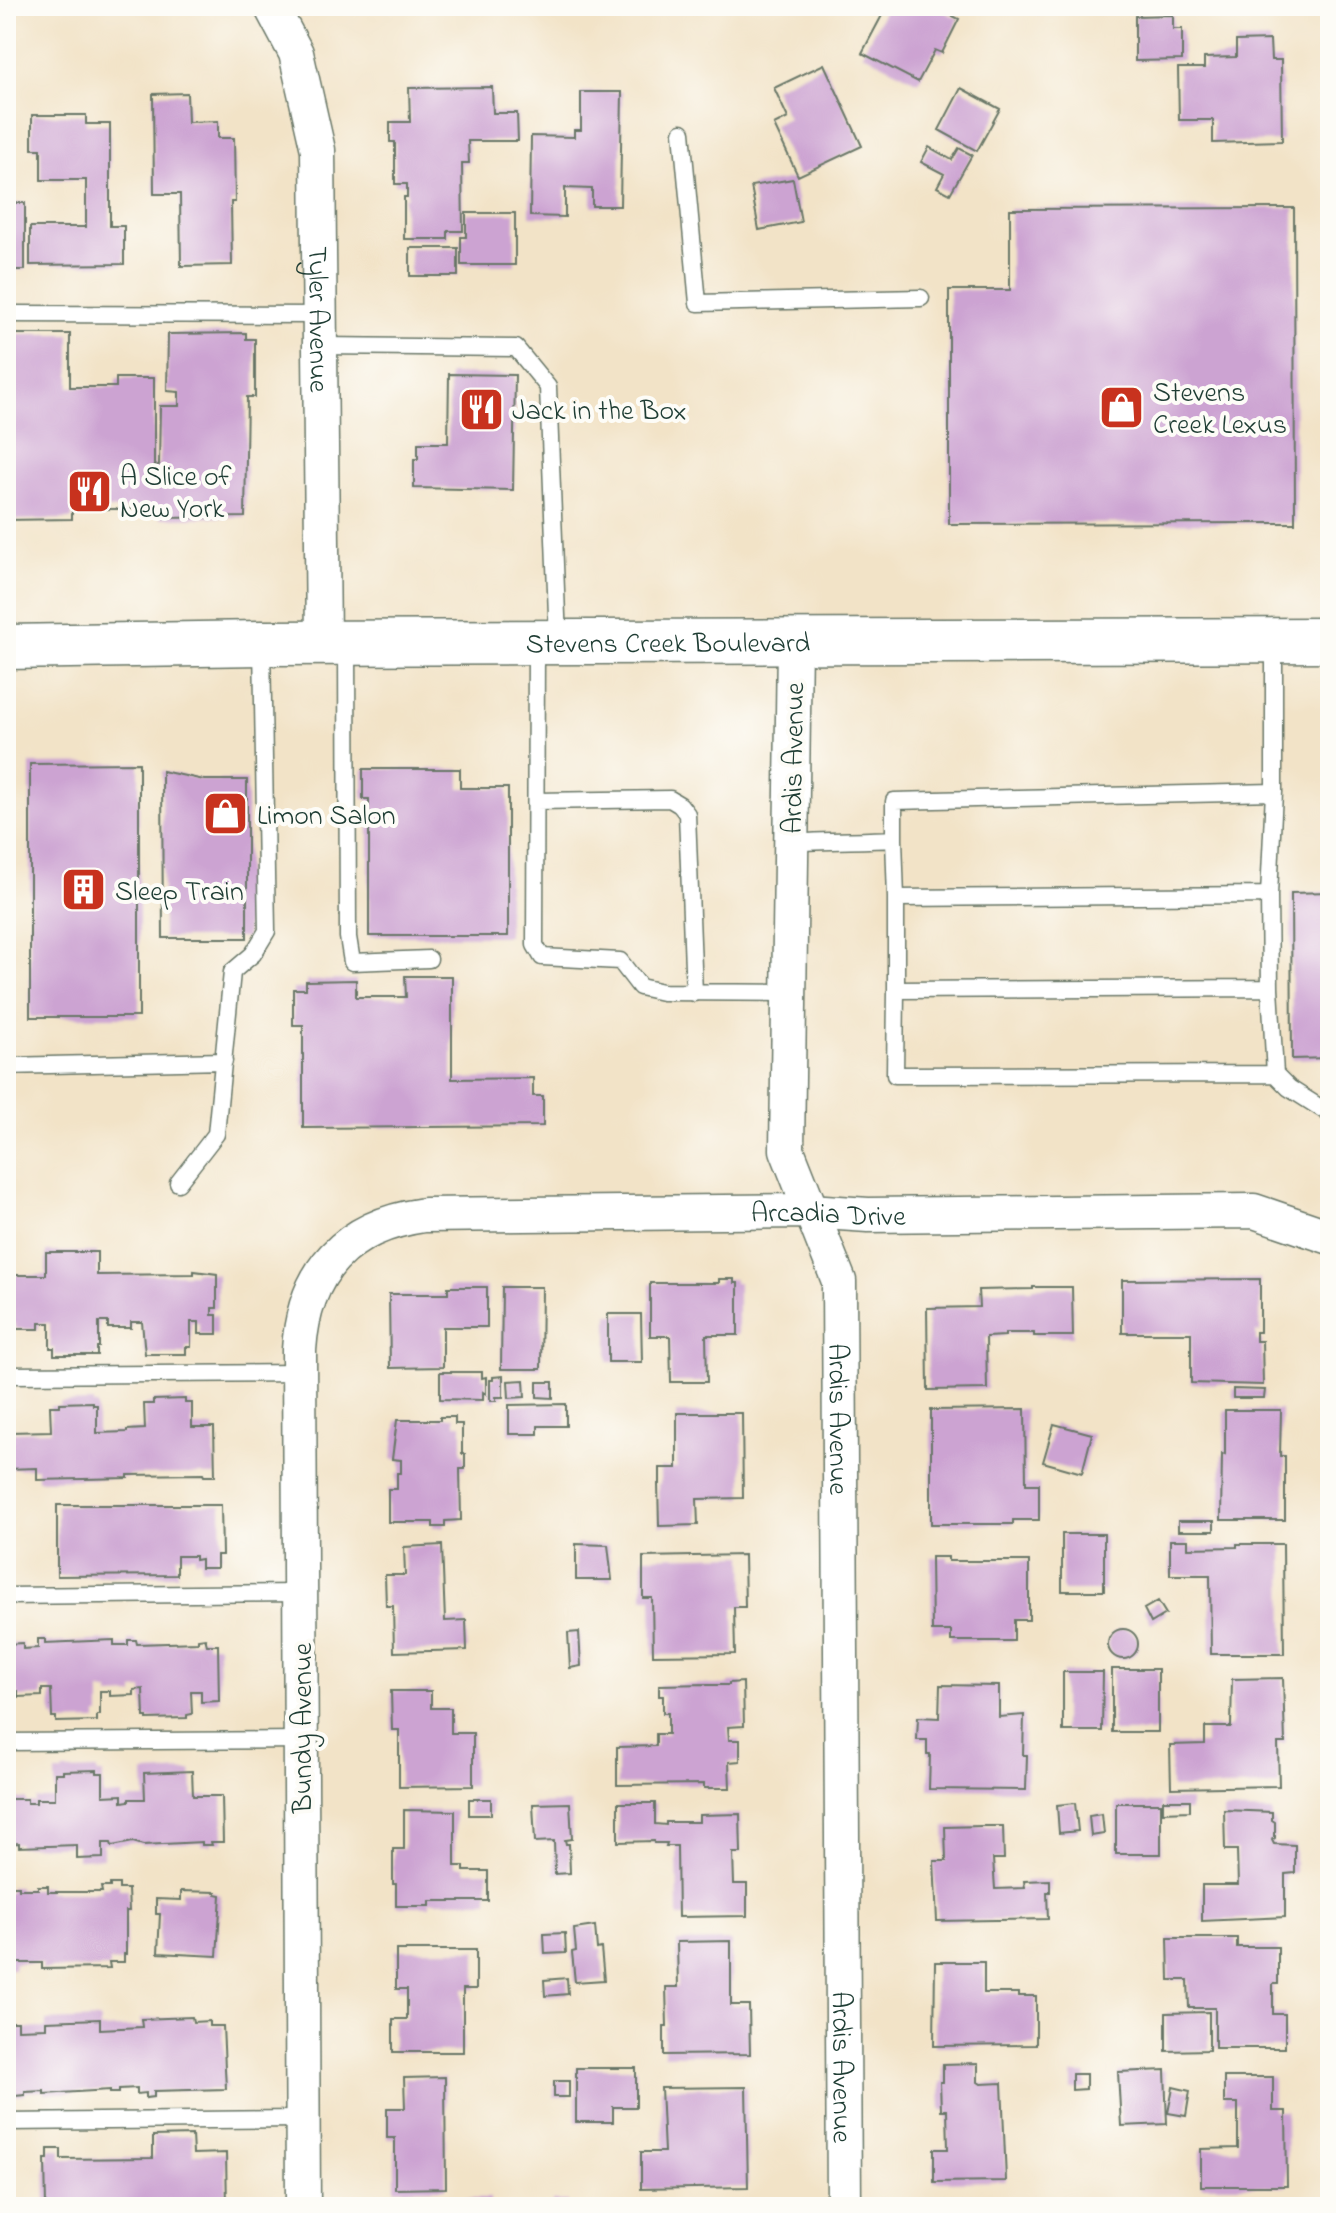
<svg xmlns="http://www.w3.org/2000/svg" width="1336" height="2213" font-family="'Indie Flower',sans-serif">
<rect width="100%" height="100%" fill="#fdfcf7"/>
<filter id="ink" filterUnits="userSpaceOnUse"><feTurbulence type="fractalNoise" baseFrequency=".0125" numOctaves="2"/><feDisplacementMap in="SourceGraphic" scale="16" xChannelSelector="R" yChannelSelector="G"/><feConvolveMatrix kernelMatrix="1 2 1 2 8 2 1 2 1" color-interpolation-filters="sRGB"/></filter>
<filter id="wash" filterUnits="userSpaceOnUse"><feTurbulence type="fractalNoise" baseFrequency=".006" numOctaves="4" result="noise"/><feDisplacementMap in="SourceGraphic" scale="32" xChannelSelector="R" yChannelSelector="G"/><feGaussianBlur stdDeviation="1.8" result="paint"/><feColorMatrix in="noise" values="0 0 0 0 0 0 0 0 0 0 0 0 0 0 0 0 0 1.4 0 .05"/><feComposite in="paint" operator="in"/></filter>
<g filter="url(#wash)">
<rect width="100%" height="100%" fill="#f2e3c7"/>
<g id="blocks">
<path fill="#cca3d2" d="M887,6H933L959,19L942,53L935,50L918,82L862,53Z
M1022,6H1042L1038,14Z
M1173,15V29H1182V60L1135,61V16Z
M1270,40L1271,60H1281L1282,141L1213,143V120H1179L1178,68H1204V58L1236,57V41Z
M824,64L862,146L798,176L774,125L788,118L774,88Z
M492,87L493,113H517L518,141H468L469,163H462L463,231H448V239H404V197H407V184H395V142H390V122H410L409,88Z
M961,88L1000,109L977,151L939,130Z
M581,92H622L620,206H592V189L565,188V217L530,216L531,136L574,137V130H581Z
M187,93L188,122L218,121V138H234L235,202H231L232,265L181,266L180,194H154L153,94Z
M32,115H86V124H110V226H124V264L30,265V227H86V180H41V149H32Z
M6,120H14V141H6Z
M929,147L952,160L959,148L972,155L950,194L937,187L944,174L921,162Z
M793,179L801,222L759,230L751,186Z
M6,203H25V270H6Z
M1294,208L1295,523L949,524V290H1010V209Z
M466,213H515V265H461V237H466Z
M410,248H458V276H410Z
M246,333V339H255V397H247L245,517L160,518L159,509H72V519L6,520V334H70V387H116V378H154V466L159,465L160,406H179V392L167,391L168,334Z
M449,374L515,375L513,490L414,488V459H418V443H448Z
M139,763V1017H30V764Z
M363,769H460V788H508V936H369V799H363Z
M162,771L204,780H247V938H163Z
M1330,892V1058L1292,1059L1291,893Z
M405,976H452V1079L533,1078V1096H543V1126L303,1128V1025H293V989H306V981L356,980V997H406Z
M46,1252H97V1275L194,1274V1271L217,1274V1308H212V1315H217V1334H199V1322H191V1347H186V1354H145L142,1322H131V1328H108V1322H99V1347H97V1355H54V1348H50V1323H39V1329H16L15,1324H6V1275H46Z
M719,1279H734V1283H738V1335H706L707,1382H671L670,1336H650V1283H719Z
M1260,1279V1332H1256V1341H1262L1263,1385L1191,1383V1333H1122V1280Z
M448,1287H487V1327H443V1367L390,1368L389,1294H448Z
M502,1287H542L541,1369H501Z
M1033,1287H1072L1073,1336H1034V1333H1005V1336L986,1337L987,1389L928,1390L927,1308L979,1307L978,1290L1033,1289Z
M608,1314H641L642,1362H608Z
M440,1372H482V1378L486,1377V1394L483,1392V1400L440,1399Z
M503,1376V1397H496V1401H490V1380H493V1377Z
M524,1380L525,1397L509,1398L508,1381Z
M537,1382H553V1398L537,1397Z
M1233,1389L1265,1390L1264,1398H1233Z
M185,1399V1403H192V1427H214L215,1476H204L203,1474L128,1475V1478L37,1480V1468L6,1469V1406H10V1432L51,1431L50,1406H60V1403L93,1402V1405H97V1433L127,1432V1430L145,1429L144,1404H153V1400Z
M566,1404V1426H538V1434H509V1405Z
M1025,1409L1026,1484H1039V1520H1013V1524H931V1410Z
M1225,1410H1281L1280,1456H1285V1520H1221L1222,1454L1225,1455Z
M677,1413H742L743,1498L697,1499L698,1525L659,1526L658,1484H660V1468H677Z
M440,1417H455V1424H462V1454H465V1469H460L461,1520L445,1521V1527H433V1522H388V1489H397V1473H401V1460L392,1459L397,1420H440Z
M1054,1424L1092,1434L1082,1473L1043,1462Z
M57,1505H221L222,1555H217V1568H201V1559L195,1560V1556H177V1575L57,1576Z
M1178,1521H1214V1531H1178Z
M1062,1534H1104V1591H1062Z
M1170,1540H1188V1548L1237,1547V1544H1283L1284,1654H1211L1210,1575H1170Z
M576,1544L608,1545L612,1580H576Z
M442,1545L445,1621L466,1620L467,1650L394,1652L393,1606H386L385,1575H405L404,1547Z
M744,1555L745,1607H734L735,1654L653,1655L652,1598H643V1557Z
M931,1557H948V1561H1029V1620H1014V1641H951V1631H932Z
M1158,1601L1166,1614L1151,1623L1144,1609Z
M1108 1644a15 15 0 1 1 30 0a15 15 0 1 1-30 0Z
M579,1632L581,1666L570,1668L568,1633Z
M205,1638L207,1645H218L219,1701L201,1702V1691H191L192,1714L187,1715V1718L147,1719V1717H144L143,1689L134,1690V1695L110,1696V1691H100V1715H97V1721L56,1722V1717H52L51,1689H42V1696L18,1697V1691H9L10,1716H6V1644L23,1643V1649L38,1648V1639H45V1643L114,1640V1645H128V1640H136L137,1644L198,1642V1639Z
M1112,1669H1158V1732H1112Z
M1063,1672H1103L1102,1731H1063Z
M1283,1678L1285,1743H1278L1279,1786L1171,1788L1170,1745L1205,1744V1727H1231L1232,1679Z
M743,1682L744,1726L728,1727L729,1740H740V1761L729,1762L730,1788H704V1784L617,1785V1747L656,1746V1734H668V1713H663V1696H659V1685L707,1684V1685H729V1683Z
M940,1685L999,1686V1717L1024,1715L1023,1755H1027L1026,1790L929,1789L930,1754H927V1740H917L918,1717L939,1718Z
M391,1691H431V1708H451V1733H473V1786L399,1787V1730H392Z
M97,1770V1773H103V1796L122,1795V1802L129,1801V1799H145L144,1773L192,1771L193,1796H222L223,1842H211L212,1845H202V1842L143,1845L133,1842L112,1846L111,1843H103V1858L77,1859V1845L19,1847V1843L6,1844V1774H8L10,1799H27V1803H36V1799H55V1773H63V1771Z
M469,1799H491V1815H469Z
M1163,1800H1190V1811L1163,1812Z
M570,1803L572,1839L565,1840L566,1844H569L570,1873L555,1874L554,1841L535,1842L533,1804Z
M618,1803H655V1824L666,1825V1822H699V1815L740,1814L741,1853H733L734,1884H747V1916L678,1917L677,1846H666L667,1843H654V1841L618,1842Z
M1075,1803L1078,1831L1059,1833L1057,1805Z
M1116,1803H1161V1854H1116Z
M404,1810L455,1811V1866H464V1871H488V1901H430V1906H396V1884H393V1849H404Z
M1224,1810L1272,1812V1820L1275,1822V1838L1272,1840L1274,1844L1295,1845V1873L1285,1874V1917L1202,1921V1885H1238L1237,1850H1225Z
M1102,1814L1104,1834L1091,1836L1089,1816Z
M982,1826H1003L1004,1859H993L995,1889L1025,1888L1024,1881L1050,1880V1892H1047L1048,1919L937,1921L934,1861H946L945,1827Z
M110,1884H119V1889H128L129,1911H126V1954H124V1962H109L110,1968L42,1969V1963H14V1969H6V1892H10V1886H19V1889H38V1886H48V1892H102L101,1887H110Z
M181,1891L216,1892V1894L221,1895L217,1956L158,1953L160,1914H156V1899L181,1900Z
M595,1926L597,1949L601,1948L604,1980L575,1982L572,1952L576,1951L574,1929Z
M565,1933L566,1953L545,1954L544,1934Z
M1168,1938H1237V1947H1278V1984H1273V2014H1285V2048H1215V2008H1189L1188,1980H1169Z
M731,1941V2005H749L750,2054L664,2055V2026H667L666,1987H678L677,1942Z
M396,1950H476V1989H463V2052H393V2019H407V1989H396Z
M935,1962H984V1993H1018V1996H1036V2045L934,2046Z
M567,1978L568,1994L545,1996L544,1980Z
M1209,2012V2050L1166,2051V2013Z
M192,2017L193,2022L209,2021V2026H223L226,2089L154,2091V2097L146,2098V2093L137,2094V2088L119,2089V2093H110V2090L44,2094V2091L25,2092V2095L15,2096V2091L6,2092V2022H18V2029L46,2028V2021L100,2019V2029L142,2027L141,2019Z
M978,2063V2082L981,2084L1002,2083L1006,2181L934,2182V2149H948L947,2110H941L940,2082H943V2064Z
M576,2068H636V2107H613V2122H576Z
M1165,2070L1167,2124L1121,2126L1118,2072Z
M1072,2074H1086V2089L1072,2090Z
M445,2077L446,2188L395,2189V2138H387V2108H405L404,2078Z
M1224,2077H1273V2111H1286L1287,2186H1201V2149L1238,2148V2103H1224Z
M554,2081H569V2097H554Z
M746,2087L748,2187L641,2189V2152H664L661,2088Z
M1173,2087L1190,2091L1186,2116L1168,2113Z
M192,2135L193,2154L226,2153L227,2207H46L45,2159H48V2149H61V2159L153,2158V2136Z
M455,2198H490V2207H454Z
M1111,2200H1125V2207H1111Z
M553,2201H568V2207H553Z"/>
</g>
</g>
<g filter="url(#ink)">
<use href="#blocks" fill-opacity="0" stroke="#697767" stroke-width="2"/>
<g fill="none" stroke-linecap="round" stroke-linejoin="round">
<defs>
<path id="service" d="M682,132L698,303L921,298
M6,314L319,315
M320,346L516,348L548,387L558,641
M1274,642V792L1269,895L1270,988L1275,1074L1289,1088L1330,1114
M536,644L535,945L542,957L620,961L640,987L662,992L789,993
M347,645L348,937L352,962L429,959
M536,801L670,799L680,805L687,814L694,993
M894,839L896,898L1269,895
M791,843C825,840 859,841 894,839V801L1274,792
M896,898V990L1270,988
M896,990L895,1075L1275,1074
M6,1066L224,1061
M178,1183L216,1134L232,972L253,954L267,931L262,645
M9,1375L300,1373
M6,1596L300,1593
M6,1742L301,1740
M6,2122L302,2119"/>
<g id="minor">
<path id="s1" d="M271,6L296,53L318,150L323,643"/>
<path id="s2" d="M794,643L787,1150L839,1281L844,2207"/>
<path id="s3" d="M303,2207L299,1350C304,1271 346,1226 424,1215L810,1211L868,1215L1254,1211L1330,1237"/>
</g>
<g id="primary">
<path id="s4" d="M6,647L262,643L1330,640"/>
</g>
</defs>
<use href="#service" stroke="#697767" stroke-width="19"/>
<use href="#minor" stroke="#697767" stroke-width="37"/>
<use href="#primary" stroke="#697767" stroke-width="47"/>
<use href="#service" stroke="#fff" stroke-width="16"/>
<use href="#minor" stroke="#fff" stroke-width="34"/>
<use href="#primary" stroke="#fff" stroke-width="44"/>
</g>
</g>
<defs>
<symbol id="shop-square" viewBox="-11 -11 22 22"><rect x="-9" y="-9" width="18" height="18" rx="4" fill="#c8321e" stroke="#fdfcf7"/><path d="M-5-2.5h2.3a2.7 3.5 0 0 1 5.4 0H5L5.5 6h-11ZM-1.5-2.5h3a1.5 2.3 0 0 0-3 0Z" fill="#fff"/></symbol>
<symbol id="restaurant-square" viewBox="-11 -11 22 22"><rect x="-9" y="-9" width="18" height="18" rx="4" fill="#c8321e" stroke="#fdfcf7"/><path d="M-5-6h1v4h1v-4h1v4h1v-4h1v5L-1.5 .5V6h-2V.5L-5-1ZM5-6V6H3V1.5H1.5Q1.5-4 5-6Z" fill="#fff"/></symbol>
<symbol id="building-square" viewBox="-11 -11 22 22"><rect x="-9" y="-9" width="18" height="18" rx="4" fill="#c8321e" stroke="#fdfcf7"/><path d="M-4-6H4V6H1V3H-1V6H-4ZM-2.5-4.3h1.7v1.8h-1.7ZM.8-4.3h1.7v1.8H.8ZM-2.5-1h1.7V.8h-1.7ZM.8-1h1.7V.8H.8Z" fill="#fff"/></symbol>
</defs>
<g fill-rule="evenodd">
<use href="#shop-square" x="1096" y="382" width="51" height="51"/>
<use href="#restaurant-square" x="456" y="384" width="51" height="51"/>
<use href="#restaurant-square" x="64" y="466" width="51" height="51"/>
<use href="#shop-square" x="200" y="788" width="51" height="51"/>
<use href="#building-square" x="58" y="864" width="51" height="51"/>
</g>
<g text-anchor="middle" stroke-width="8" stroke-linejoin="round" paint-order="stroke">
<g font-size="28" fill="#1f3d34" stroke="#fdfcf7">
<text dy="10" stroke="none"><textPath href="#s1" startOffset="322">Tyler Avenue</textPath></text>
<text dy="10" stroke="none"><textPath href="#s4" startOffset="662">Stevens Creek Boulevard</textPath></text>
<text transform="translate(792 758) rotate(-89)" y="10">Ardis Avenue</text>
<text dy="10" stroke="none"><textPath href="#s3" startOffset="1464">Arcadia Drive</textPath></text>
<text dy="10" stroke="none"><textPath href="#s2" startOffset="786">Ardis Avenue</textPath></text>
<text transform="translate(301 1728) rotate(-90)" y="10">Bundy Avenue</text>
<text dy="10" stroke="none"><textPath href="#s2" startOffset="1434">Ardis Avenue</textPath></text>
</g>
<g font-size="28" fill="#1f3d34" stroke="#fdfcf7" text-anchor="start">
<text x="1153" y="401">Stevens<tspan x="1153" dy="32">Creek Lexus</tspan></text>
<text x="512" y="419">Jack in the Box</text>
<text x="120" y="485">A Slice of<tspan x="120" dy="32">New York</tspan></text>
<text x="257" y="824">Limon Salon</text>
<text x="115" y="900">Sleep Train</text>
</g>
</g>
<rect width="1336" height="2213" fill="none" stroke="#fdfcf7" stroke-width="32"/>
</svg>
